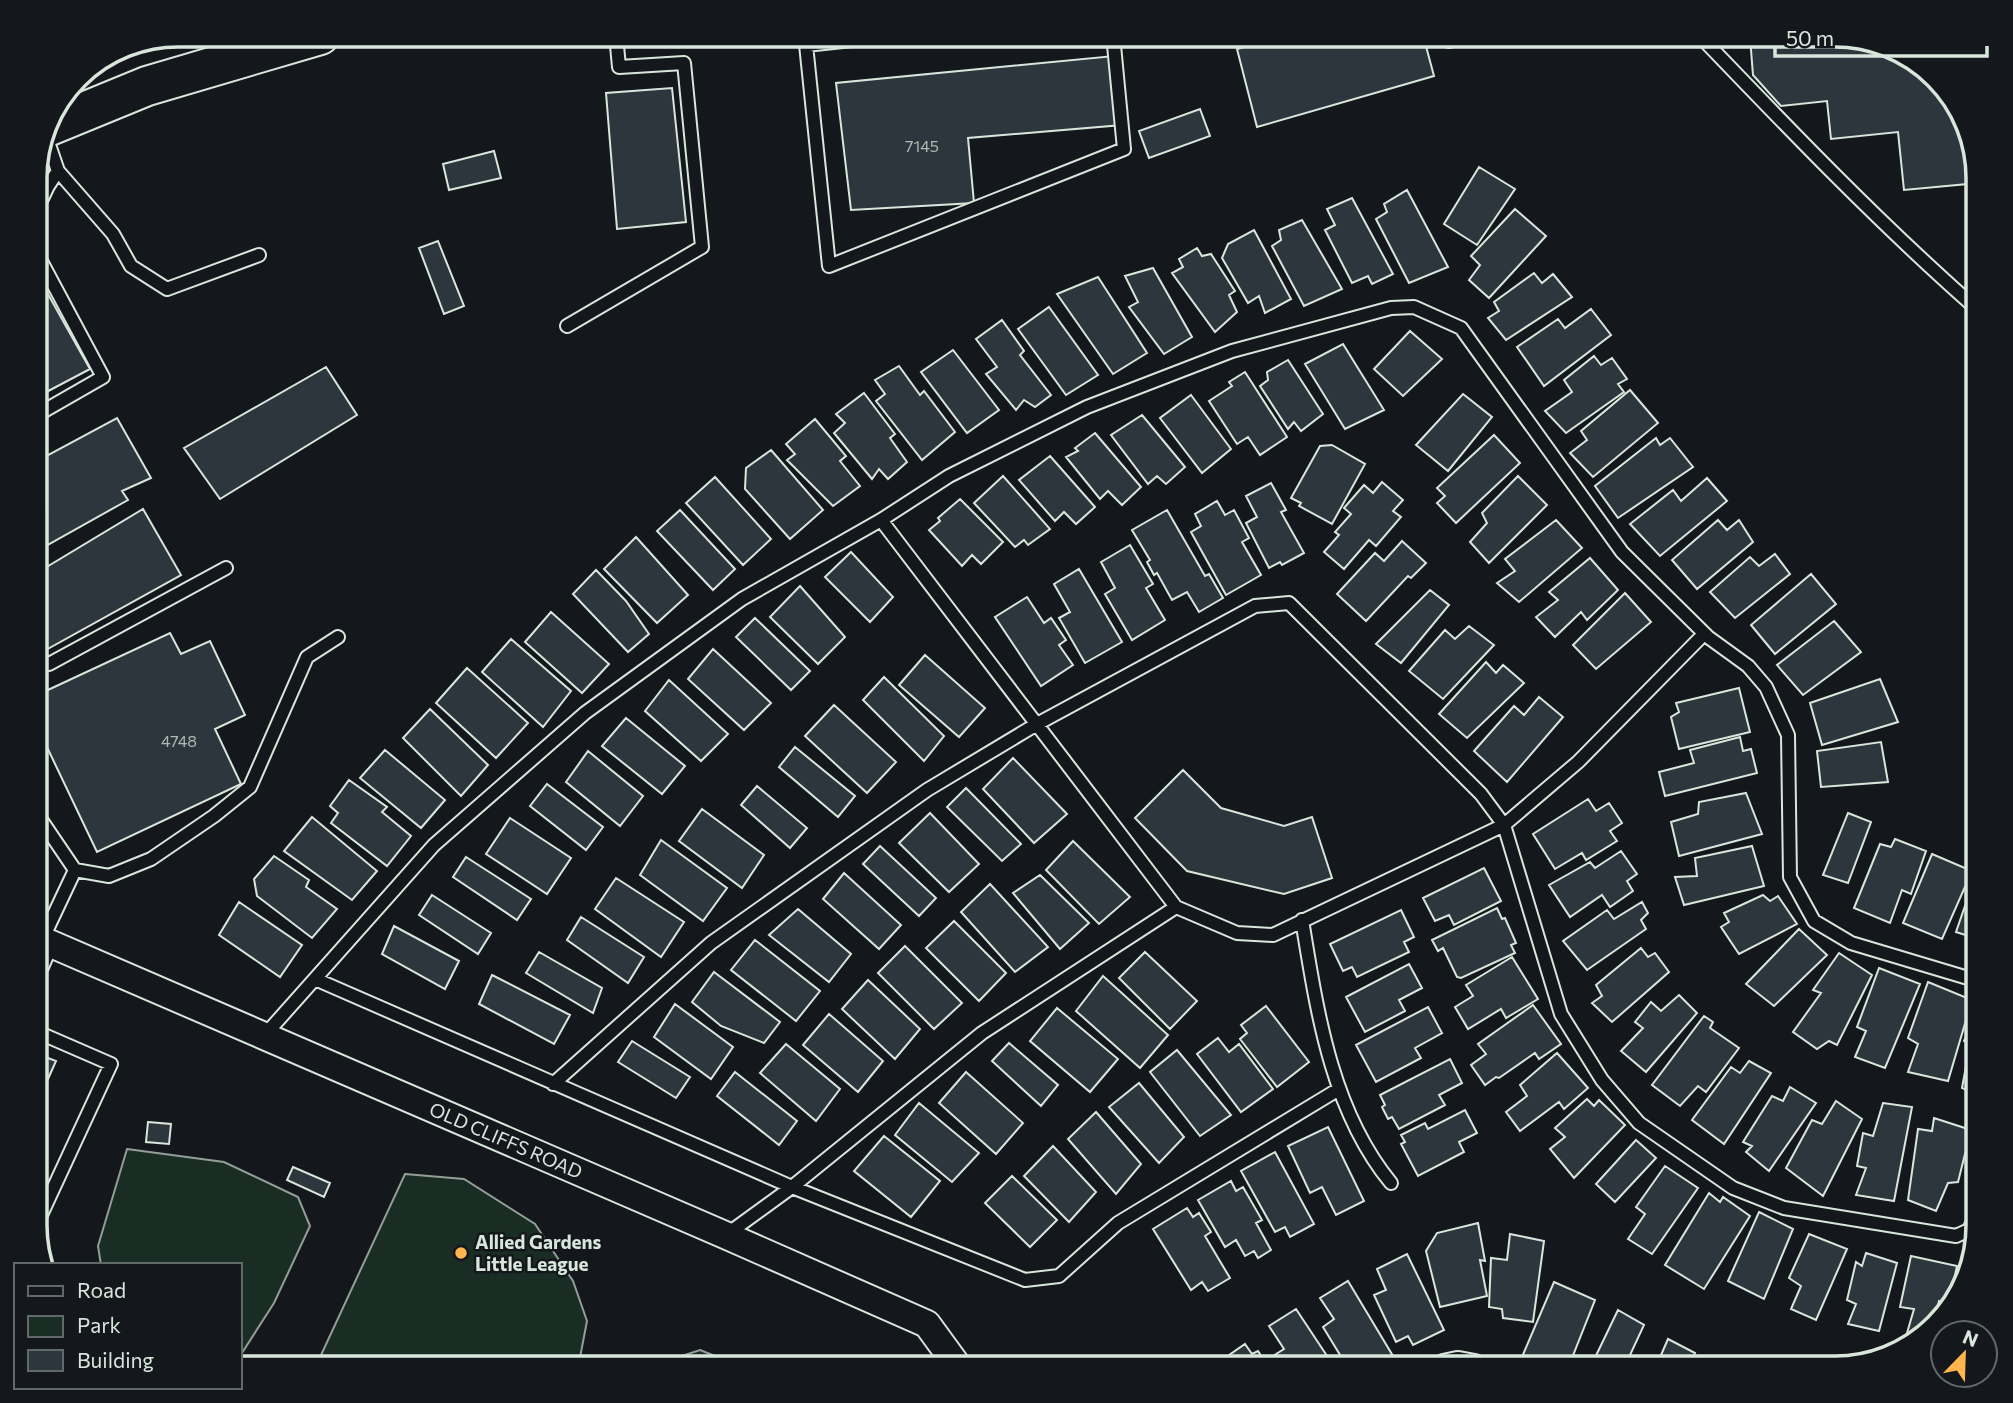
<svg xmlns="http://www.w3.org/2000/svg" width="2013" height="1403" font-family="Commissioner,sans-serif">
<rect width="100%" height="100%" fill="#14181c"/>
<path fill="#1a2d24" stroke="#939e99" stroke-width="2" d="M127,1149L224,1162L298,1197L310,1226L274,1303L240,1356V1265H101L98,1246Z
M405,1174L464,1179L535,1224L573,1281L587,1321L578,1368H315Z
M700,1350L745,1368H663L666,1361Z"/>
<path fill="#2c363c" stroke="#d8e6dc" stroke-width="2" d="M1289,35H1423L1434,76L1257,127L1237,49Z
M1766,35H1835L1922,64L1963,114L1978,183L1904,190L1898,132L1831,139L1827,101L1781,106L1753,75L1750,37Z
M1114,56L1122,125L968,138L974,203L851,210L836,83Z
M672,88L686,222L617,229L606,93Z
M1200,109L1210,136L1149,158L1139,131Z
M494,151L501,178L449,190L443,164Z
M1479,167L1515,189L1477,245L1444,224Z
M1407,190L1448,267L1409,283L1376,219L1387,212L1384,204Z
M1352,198L1393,274L1372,284L1368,276L1352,283L1325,230L1335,225L1327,209Z
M1515,209L1546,236L1489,298L1469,280L1480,265L1471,256Z
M1302,220L1342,289L1304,306L1272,246L1281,240L1279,230Z
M1254,230L1291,299L1265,313L1259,296L1248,303L1222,258L1228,244Z
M438,241L464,306L444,314L419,248Z
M1197,248L1202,256L1211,254L1235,291L1229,295L1237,312L1215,332L1172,273L1183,267L1179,259Z
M1153,268L1192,337L1164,354L1129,307L1138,302L1125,276Z
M35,271L90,369L35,398Z
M1534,273L1542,283L1553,274L1572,297L1506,340L1488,318L1499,311L1494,302Z
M1098,277L1147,353L1113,374L1057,294Z
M1049,307L1098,375L1066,395L1018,329Z
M1591,309L1611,335L1544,386L1517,347L1558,319L1565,328Z
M1002,320L1024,351L1020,355L1051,395L1035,407L1024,400L1016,410L986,374L997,367L976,339Z
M1410,331L1442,359L1403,396L1374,369Z
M1343,344L1384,410L1345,429L1305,364Z
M953,350L999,410L967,433L921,372Z
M1594,356L1601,365L1612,358L1627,379L1618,384L1624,392L1566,433L1545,411L1572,392L1564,380Z
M1288,360L1323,414L1301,431L1294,422L1288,429L1260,386L1268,380L1267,372Z
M899,366L920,395L924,391L955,432L922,460L876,401L885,394L875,380Z
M326,367L357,415L220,499L184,448Z
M1245,372L1287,437L1260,455L1248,437L1237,444L1209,401L1232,386L1229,382Z
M1630,390L1658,423L1593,477L1570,453L1587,440L1581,431Z
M864,393L895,434L890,438L907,462L888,479L879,469L872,479L834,433L845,423L836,414Z
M1463,394L1492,417L1448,471L1416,445Z
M1191,395L1231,449L1202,473L1160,418Z
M1142,415L1185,467L1166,484L1157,476L1148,484L1111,435Z
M117,418L151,478L122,491L128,500L35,552V462Z
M815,419L846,456L840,461L860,486L833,506L787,460L795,454L786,444Z
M1095,433L1141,487L1122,505L1108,491L1100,499L1066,457L1078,451L1075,448Z
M1494,435L1520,463L1456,523L1437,503L1445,496L1437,488Z
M1656,438L1660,445L1670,438L1693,467L1618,518L1595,486Z
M1332,445L1365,464L1332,524L1299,506L1301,503L1291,498L1320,446Z
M771,450L823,510L790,539L745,489L746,468Z
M1050,456L1095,507L1076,524L1064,512L1055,521L1019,480Z
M1003,476L1050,529L1028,545L1024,540L1015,547L974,503Z
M1518,476L1547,505L1489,563L1470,542L1487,523L1482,513Z
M715,477L771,539L743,565L686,503Z
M1707,478L1727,501L1660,556L1630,524L1673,490L1681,501Z
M1382,482L1403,500L1393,511L1401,517L1376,546L1369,540L1344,569L1324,552L1339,535L1335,532L1351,514L1344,508L1364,485L1373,493Z
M1271,483L1286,510L1281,512L1304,553L1282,565L1280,562L1269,568L1246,523L1257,517L1246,496Z
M960,499L1003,542L981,564L972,555L962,566L929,530L940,521L938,518Z
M1217,501L1225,515L1234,510L1249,538L1242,542L1261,575L1226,595L1191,532L1201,526L1195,514Z
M143,509L181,575L44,651L35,636V574Z
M680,510L735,569L713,590L657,531Z
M1167,510L1205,576L1209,574L1223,598L1199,612L1187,592L1172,600L1157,573L1154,575L1147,562L1150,560L1132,530Z
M1556,520L1582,548L1519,602L1497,583L1515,571L1505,559Z
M1718,520L1727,530L1739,520L1753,542L1697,589L1672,560Z
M636,537L688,595L657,623L604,569Z
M1402,541L1426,563L1411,578L1408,576L1366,621L1337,594L1375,553L1384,561Z
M1130,545L1153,584L1146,588L1165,620L1132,640L1105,594L1115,588L1101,562Z
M851,552L893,597L870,622L825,577Z
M1775,554L1790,574L1735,618L1710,592L1750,557L1759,566Z
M1590,558L1618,590L1587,620L1581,612L1555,637L1536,617L1558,600L1549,592Z
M1079,569L1122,642L1085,663L1059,618L1070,612L1054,584Z
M596,570L626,601L649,634L628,652L573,594Z
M1811,574L1836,604L1775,654L1751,625Z
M800,586L845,637L818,664L770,617Z
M1430,590L1449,605L1401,663L1376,644Z
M1625,593L1651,622L1596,669L1573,645Z
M1027,597L1044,623L1051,618L1066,640L1059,645L1073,665L1041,686L995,617Z
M551,612L609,664L582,693L525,642Z
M755,618L810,671L791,690L736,637Z
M1834,621L1861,652L1803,695L1777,665Z
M1469,626L1494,645L1443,699L1409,671L1445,630L1455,639Z
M170,633L181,654L210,641L245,715L215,729L241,784L97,852L35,722V696Z
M511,639L571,691L543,727L482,672Z
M713,649L771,703L744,730L688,679Z
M925,655L985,708L959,737L899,685Z
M1486,662L1496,673L1503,665L1524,683L1467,738L1439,714Z
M467,668L528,723L496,758L436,703Z
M884,677L944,736L924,761L863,700Z
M1880,679L1898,722L1822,745L1810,703Z
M669,680L728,734L701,761L645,711Z
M1739,688L1750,732L1679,749L1671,717L1679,712L1676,703Z
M1539,697L1563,717L1507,782L1474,751L1514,706L1524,715Z
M834,705L896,762L867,793L805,736Z
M430,709L488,765L461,796L403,738Z
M626,718L685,766L662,794L602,746Z
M1740,737L1743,751L1751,749L1757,773L1665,796L1659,772L1694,763L1690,750Z
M1881,742L1888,782L1821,787L1817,751Z
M795,747L855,796L838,817L779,767Z
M385,750L445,800L421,828L360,778Z
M588,751L643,796L620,826L566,782Z
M1013,758L1067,814L1034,843L983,789Z
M1183,770L1221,808L1284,826L1312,817L1332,878L1284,894L1187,871L1135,818Z
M349,780L387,807L382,812L411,836L387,866L331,823L338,813L330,806Z
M547,784L603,827L586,850L530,806Z
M757,786L807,828L790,848L741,805Z
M966,788L1021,844L1002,861L947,807Z
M1746,793L1762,834L1679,856L1671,822L1698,814L1699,802Z
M1588,799L1596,811L1609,803L1622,823L1610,831L1617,841L1586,860L1582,853L1555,869L1533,834Z
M702,809L764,855L742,888L679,841Z
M930,813L979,864L949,892L899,843Z
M1848,813L1871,822L1848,883L1823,875Z
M312,817L377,871L352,900L284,851Z
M510,818L571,858L547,894L486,854Z
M1895,839L1926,851L1911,894L1902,890L1890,923L1854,908L1880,844L1891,847Z
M661,840L727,888L703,921L640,875Z
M1073,841L1130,897L1099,924L1046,870Z
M880,846L936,898L919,916L863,864Z
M1752,846L1764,886L1684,905L1675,877L1697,876L1695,858Z
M1621,851L1637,874L1627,881L1633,891L1610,907L1602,895L1570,917L1549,885L1590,862L1595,868Z
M1932,854L1972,871L1942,939L1903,923Z
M274,856L309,880L306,887L337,909L312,938L257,896L254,879Z
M466,857L531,899L517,920L453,877Z
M1484,868L1501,901L1454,925L1449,915L1435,921L1423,898Z
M1977,871H1978V939L1956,932Z
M844,873L901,925L879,949L823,899Z
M1040,875L1089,923L1060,949L1013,893Z
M616,878L684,922L661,957L595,909Z
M990,884L1048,947L1015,972L961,912Z
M432,895L491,933L478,954L419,915Z
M1763,895L1770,901L1778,896L1797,924L1739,954L1721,927L1729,922L1724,913Z
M239,902L302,945L280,977L219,935Z
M1642,902L1648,913L1641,920L1646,929L1587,970L1563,941L1607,910L1614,919Z
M1497,908L1502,919L1505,918L1516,943L1511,945L1515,953L1461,978L1457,977L1443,948L1438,951L1432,940Z
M798,909L851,954L829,982L769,935Z
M1401,910L1414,937L1404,942L1409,952L1357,977L1352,967L1343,971L1330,944Z
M581,917L644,957L628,983L567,940Z
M954,921L1006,973L979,1001L926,948Z
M394,926L459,961L445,989L382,954Z
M1799,929L1827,955L1774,1006L1746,984Z
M755,940L820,991L796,1021L731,970Z
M905,946L962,1003L934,1029L878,973Z
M1641,948L1648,957L1655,953L1669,972L1612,1022L1592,1003L1602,996L1596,985Z
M539,952L602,988L593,1013L526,973Z
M1145,952L1197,1001L1170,1029L1119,978Z
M1839,953L1872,975L1837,1045L1829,1041L1817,1049L1793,1032L1821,993L1813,990Z
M1512,957L1538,999L1506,1018L1501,1009L1468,1029L1455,1007L1473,996L1466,985Z
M1409,964L1422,988L1399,1000L1405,1011L1365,1032L1346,997Z
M1879,968L1920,984L1885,1068L1855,1057L1866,1031L1857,1027Z
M714,972L780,1022L764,1043L721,1026L692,1002Z
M492,975L570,1015L554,1044L479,1004Z
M1103,976L1168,1035L1140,1068L1076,1011Z
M868,980L920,1029L895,1059L842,1009Z
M1928,982L1972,1000L1948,1081L1908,1072L1918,1044L1908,1038Z
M1679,995L1697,1013L1646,1072L1621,1051L1643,1028L1635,1022L1651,1002L1661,1011Z
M675,1004L733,1047L711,1079L654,1037Z
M1533,1005L1561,1044L1539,1059L1535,1053L1499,1078L1496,1077L1485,1085L1471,1065L1486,1054L1478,1044Z
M1266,1006L1309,1062L1277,1087L1240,1039L1247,1033L1241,1025Z
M1428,1007L1442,1033L1415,1048L1421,1058L1376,1082L1356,1045Z
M1057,1008L1118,1059L1090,1092L1030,1041Z
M1978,1008V1077L1975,1080L1978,1083V1095L1962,1088L1970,1045L1964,1041Z
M829,1014L883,1061L858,1092L803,1045Z
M1704,1016L1713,1022L1710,1028L1739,1048L1706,1092L1698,1086L1680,1106L1652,1085Z
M1218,1038L1229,1052L1239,1044L1273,1089L1241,1112L1197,1054Z
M632,1041L690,1077L676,1098L618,1062Z
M1009,1043L1058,1085L1041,1106L992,1061Z
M786,1044L840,1089L816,1121L760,1073Z
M1177,1050L1231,1115L1200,1136L1150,1072Z
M35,1053L56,1061L35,1108Z
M1557,1053L1588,1088L1564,1109L1559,1102L1520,1131L1506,1112L1527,1096L1520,1085Z
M1450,1059L1462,1083L1439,1095L1445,1105L1399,1129L1392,1117L1388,1119L1382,1107L1385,1105L1380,1095Z
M1749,1061L1771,1073L1724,1144L1692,1120L1731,1067L1740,1073Z
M735,1072L797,1121L779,1145L717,1096Z
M966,1072L1023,1123L996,1154L939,1103Z
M1139,1083L1184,1137L1159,1163L1109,1107Z
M1790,1087L1816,1103L1769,1171L1746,1152L1752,1146L1743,1142L1772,1096L1783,1101Z
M1587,1099L1594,1106L1599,1100L1625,1125L1574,1178L1550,1149L1565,1137L1555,1128Z
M1836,1101L1862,1119L1823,1196L1786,1168L1812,1120L1822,1124Z
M919,1103L979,1153L952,1182L895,1135Z
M1883,1103L1912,1107L1894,1201L1856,1195L1866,1168L1857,1166L1863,1133L1873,1136Z
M1465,1110L1477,1133L1459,1142L1464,1152L1418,1176L1401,1144L1405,1142L1401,1135L1425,1123L1428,1129Z
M1096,1112L1141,1164L1116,1194L1068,1139Z
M1934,1118L1971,1130L1958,1182L1948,1183L1936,1211L1908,1200L1918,1129L1932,1131Z
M148,1122L171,1124L169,1144L146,1142Z
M1328,1127L1364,1201L1336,1215L1322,1187L1310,1193L1288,1146Z
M884,1136L940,1181L911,1217L854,1171Z
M1636,1140L1656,1158L1615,1202L1596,1184Z
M1053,1146L1096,1192L1069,1222L1024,1176Z
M1275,1152L1314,1224L1290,1237L1285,1227L1275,1232L1241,1171Z
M1665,1166L1698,1188L1652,1254L1628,1239L1645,1214L1636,1207Z
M293,1167L330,1183L324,1197L287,1180Z
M1012,1176L1057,1220L1030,1247L985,1203Z
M1231,1181L1236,1191L1243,1187L1262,1220L1256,1223L1271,1250L1258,1258L1254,1251L1245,1256L1236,1240L1225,1247L1198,1200Z
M1709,1193L1720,1202L1723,1197L1750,1216L1704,1289L1665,1265Z
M1187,1208L1193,1217L1199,1213L1211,1232L1205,1236L1230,1278L1208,1291L1202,1282L1191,1290L1153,1229Z
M1759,1212L1793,1229L1764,1299L1728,1281Z
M1478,1223L1485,1261L1480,1260L1487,1296L1440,1307L1426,1251L1437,1233Z
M1510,1234L1544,1241L1533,1322L1503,1318L1502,1309L1489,1307L1491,1258L1507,1260Z
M1809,1234L1847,1249L1816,1320L1791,1309L1801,1286L1789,1278Z
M1866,1253L1897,1263L1879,1331L1848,1324L1856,1304L1847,1300L1856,1262L1862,1266Z
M1407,1254L1444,1330L1413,1345L1408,1336L1396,1342L1374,1295L1386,1290L1377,1269Z
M1911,1256L1957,1266L1949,1304L1939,1301L1934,1324L1913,1342L1905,1340L1914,1309L1900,1307Z
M1348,1281L1393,1356L1374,1368H1348L1323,1327L1334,1319L1320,1298Z
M1554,1282L1595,1300L1568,1368H1548L1522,1357Z
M1296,1309L1335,1368H1281L1273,1356L1284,1349L1269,1326Z
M1618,1310L1644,1325L1624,1368H1590Z
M1668,1339L1695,1353L1688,1368H1642L1647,1358L1658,1362Z
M1245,1344L1252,1354L1258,1351L1269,1368H1227L1222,1360Z
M1081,1358L1109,1368H1077Z"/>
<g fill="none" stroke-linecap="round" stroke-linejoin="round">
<defs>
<path id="service" d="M805,35L829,266L1124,149L1113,35
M1699,35C1789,129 1879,223 1978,310
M1449,41L1471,35
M806,45L898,35
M58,171L113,234L131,266L167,289L259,255
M35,213L48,186L58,171L45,133
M567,326L702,247L684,63L619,67L616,35
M35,416L103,377L35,250
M881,520L1176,907L1237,933L1273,935L1504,825L1578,762L1704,634
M35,657L49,664L226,568
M35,811L75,870
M1302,920C1317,1011 1331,1110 1391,1183
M42,940L75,870L109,876L151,859L214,816L250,787L307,657L338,637
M315,979L792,1187L982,1033L1176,907
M35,983L52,944
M264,1036L434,845L585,713L742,599L881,520L949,476L1087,407L1232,351L1391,308L1414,307L1461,328L1622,552L1708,637L1748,666L1766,687L1788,735L1790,877L1814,921L1851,943L1978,981
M553,1084L711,943L927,790L1037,724L1255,606L1289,603L1481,794L1504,825L1561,1014L1602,1080L1639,1123L1733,1188L1784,1208L1956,1236L1969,1230L1978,1210
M35,1228L111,1064L35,1031
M726,1235L792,1187L1025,1280L1059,1276L1118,1223L1339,1089"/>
<g id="minor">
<path id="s1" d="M35,937L725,1235L927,1324L959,1368"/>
<path d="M1444,1368L1458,1365L1474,1368"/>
</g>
<path id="primary" d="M47,127L147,86L320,35"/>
</defs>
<use href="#service" stroke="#d8e6dc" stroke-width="16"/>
<use href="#minor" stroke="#d8e6dc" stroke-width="30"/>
<use href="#primary" stroke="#d8e6dc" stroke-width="42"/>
<use href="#service" stroke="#14181c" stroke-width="12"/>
<use href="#minor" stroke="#14181c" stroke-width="26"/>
<use href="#primary" stroke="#14181c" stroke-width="38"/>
</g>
<circle fill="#ffb74d" stroke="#14181c" stroke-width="2.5" cx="461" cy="1253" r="7"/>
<g text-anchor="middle" stroke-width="5" stroke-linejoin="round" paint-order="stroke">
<g font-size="16" fill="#adbab4">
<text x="922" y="152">7145</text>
<text x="179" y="747">4748</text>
</g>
<g font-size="19" fill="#d8e6dc" stroke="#14181c">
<text dy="7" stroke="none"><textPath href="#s1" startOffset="513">OLD CLIFFS ROAD</textPath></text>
</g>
<g font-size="19" font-weight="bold" fill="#d8e6dc" stroke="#14181c" text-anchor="start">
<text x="475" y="1249">Allied Gardens<tspan x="475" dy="22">Little League</tspan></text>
</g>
</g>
<path d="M0 0H2013V1403H0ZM178 47H1835A131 131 0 0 1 1966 178V1225A131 131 0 0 1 1835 1356H178A131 131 0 0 1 47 1225V178A131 131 0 0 1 178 47Z" fill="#14181c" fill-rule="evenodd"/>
<path fill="none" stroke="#d8e6dc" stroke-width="3.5" d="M178 47H1835A131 131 0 0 1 1966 178V1225A131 131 0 0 1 1835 1356H178A131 131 0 0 1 47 1225V178A131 131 0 0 1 178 47Z"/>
<rect x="14" y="1263" width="228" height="126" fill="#14181c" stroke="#626a69" stroke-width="2"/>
<rect x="28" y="1286" width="35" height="10" fill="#14181c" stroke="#626a69" stroke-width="2"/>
<text x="77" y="1298" font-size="21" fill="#d8e6dc">Road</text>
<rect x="28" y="1316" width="35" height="21" fill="#1a2d24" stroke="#626a69" stroke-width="2"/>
<text x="77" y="1333" font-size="21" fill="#d8e6dc">Park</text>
<rect x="28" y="1350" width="35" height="21" fill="#2c363c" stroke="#626a69" stroke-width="2"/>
<text x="77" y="1368" font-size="21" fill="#d8e6dc">Building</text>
<g transform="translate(1964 1354) rotate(23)"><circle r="33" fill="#14181c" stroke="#626a69" stroke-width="2"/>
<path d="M0-5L12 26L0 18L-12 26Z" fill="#ffb74d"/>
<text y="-10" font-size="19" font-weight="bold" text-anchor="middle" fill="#d8e6dc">N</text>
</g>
<path d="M1775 46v10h212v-10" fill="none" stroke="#d8e6dc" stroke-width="3.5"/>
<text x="1786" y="46" font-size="21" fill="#d8e6dc" stroke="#14181c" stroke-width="5" paint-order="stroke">50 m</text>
</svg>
